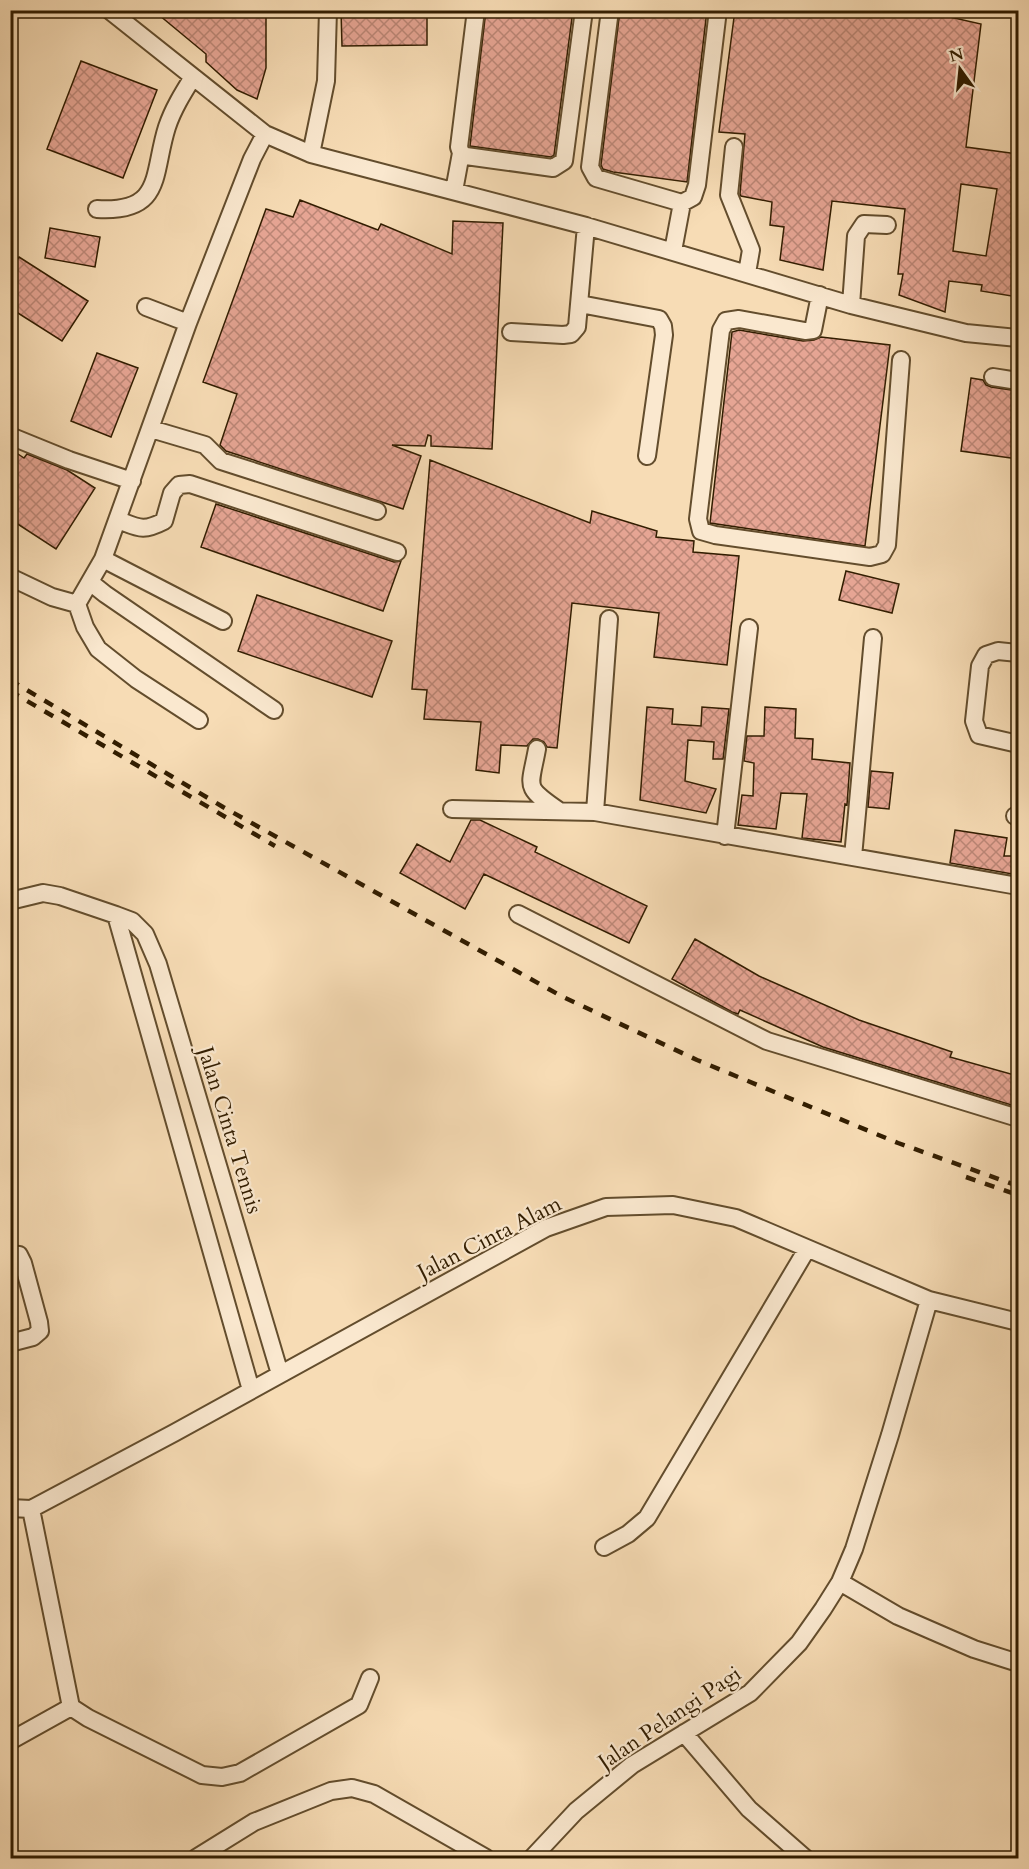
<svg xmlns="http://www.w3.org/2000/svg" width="1029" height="1869" font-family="Cardo,serif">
<defs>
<pattern id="building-cross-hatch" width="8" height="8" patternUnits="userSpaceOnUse" patternTransform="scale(1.5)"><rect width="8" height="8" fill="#e6a594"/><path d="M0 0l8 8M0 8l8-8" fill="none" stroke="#bb8676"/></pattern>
</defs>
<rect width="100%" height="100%" fill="#f7dcb5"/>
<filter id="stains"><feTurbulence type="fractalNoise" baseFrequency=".00333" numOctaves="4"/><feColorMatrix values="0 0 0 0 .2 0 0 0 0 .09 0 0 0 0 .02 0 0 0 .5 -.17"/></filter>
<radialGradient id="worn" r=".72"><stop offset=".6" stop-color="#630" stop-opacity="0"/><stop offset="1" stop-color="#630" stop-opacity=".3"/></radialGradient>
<path fill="url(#building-cross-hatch)" stroke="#321d00" stroke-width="1.5" fill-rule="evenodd" d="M153,10H266V68L257,99L237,90L206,62V54Z
M341,10H427V45L342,46Z
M486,10H573L554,155L551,157L470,146Z
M620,10H707L687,182L613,172L603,169L601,165Z
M735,10H919L981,24L966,147L1018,154V297L981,291L982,285L949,281L945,312L899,295L903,274H898L905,209L832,201L823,270L780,260L784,227L770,225L772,202L741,196L740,194L745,134L719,132ZM961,184L997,189L986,256L953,251Z
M81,61L157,90L123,178L47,149Z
M300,200L378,230L381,224L452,254L453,221L503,223L492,449L431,446V436L428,435L425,446L392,445L421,456L403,509L226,451L220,445L237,394L203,382L266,209L293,217Z
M50,228L100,237L95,267L45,258Z
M19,257L88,301L62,341L10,308V270Z
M739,330L803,341L814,340L821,337L890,345L865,546L710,523L732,332Z
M97,353L138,368L111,437L71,421Z
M971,378L983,380L986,385L991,387L1018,391V459L961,451Z
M18,454L24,458L27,454L67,470L95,488L56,549L10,519V466Z
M430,460L590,523L592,511L657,531L656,537L694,541L693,552L739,556L727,665L654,657L659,613L572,603L557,748L547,747L544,742L538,739H533L527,746L501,745L499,773L476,770L481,722L424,719L427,690L412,689Z
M216,504L394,562L401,561L383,611L201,547Z
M846,571L899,584L892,613L839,600Z
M257,595L392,641L372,697L238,651Z
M647,707L673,709L672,724L701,726L702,707L729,709L723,759H713L714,742L688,740L685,781L716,789L706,813L640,800Z
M765,707L796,709L795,738L813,739L812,759L850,763L847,805L845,804L841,842L802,838L807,794L781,793L776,829L738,825L742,795L753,796L754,763L744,761L747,736H764Z
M871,771L893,773L889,809L868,807Z
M471,820H480L537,847L535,852L647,906L629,943L484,874L465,909L400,873L417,844L450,862Z
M955,830L1007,838L1004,856H1018V875L950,863Z
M695,939L759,976L859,1020L952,1052L950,1057L1018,1076V1107L823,1047L740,1010L738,1014L732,1012L672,979Z"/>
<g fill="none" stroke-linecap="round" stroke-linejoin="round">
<defs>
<path id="minor" d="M109,10L265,134L311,154L586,226L851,305L966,333L1018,338
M476,10L459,147L461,153L466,156L553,168L564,161L584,10
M610,10L590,167L596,178L682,203L693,197L697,185L718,10
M734,147L729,195L751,250L747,273
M311,154L326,81L328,10
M454,191L461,153
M97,209C164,213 152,174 167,127C173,109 183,93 193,77
M673,251L682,203
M820,295L813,330L805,331L739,319L726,321L721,330L698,519L701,531L715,535L870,557L882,554L887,545L901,360
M580,304L659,319L663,326L664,335L647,456
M851,305L856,236L864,224L887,225
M146,307L188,323
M511,332L563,335L571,334L577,327L586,226
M993,377L1018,381
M151,429L205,445L221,461L377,511
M10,436L69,460L132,481
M118,520C139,528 143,532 164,521L172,493L179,485L190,484L397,552
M103,559L223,621
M10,577L52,597L77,604
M90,582L105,594L274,710
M77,604L103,559L188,323L252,159L265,134
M77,604L85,627L98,649L136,679L199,720
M1018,653L998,651L986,655L980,666L974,721L979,735L1018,744
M537,749C530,788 523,786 558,810
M452,809L595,812L1018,886
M595,812L609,619
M1015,816H1018
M725,836L749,628
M853,857L873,638
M10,901L43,893L60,896L116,915L132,921L145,934L158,964L280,1374
M518,914L767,1041L1018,1118
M116,915L251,1390
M10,1254L19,1255L23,1263L39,1322L40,1331L33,1337L10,1343
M10,1508L31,1509L174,1433L546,1228L606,1207L673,1205L736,1218L929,1300L1018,1322
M604,1547L628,1534L647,1518L807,1249
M840,1582L898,1616L974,1649L1018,1663
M71,1707L88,1718L202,1775L222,1777L240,1773L359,1705L370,1678
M684,1733L749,1809L805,1858
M10,1741L71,1707L31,1509
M196,1858L254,1822L331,1791L352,1788L374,1794L486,1858
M532,1858L576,1811L632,1765L750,1693L799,1643L823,1609L840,1582L854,1549L890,1435L929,1300"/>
</defs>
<use href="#minor" stroke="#634d2d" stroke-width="20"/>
<use href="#minor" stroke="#fae8cf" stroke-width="16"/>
<path stroke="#321d00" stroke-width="4.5" stroke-dasharray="10 10" stroke-linecap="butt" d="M10,680L223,807L563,997L697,1060L898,1143L1018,1186
M10,691L275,846
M966,1177L1018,1195"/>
</g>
<g text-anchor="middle" stroke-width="4.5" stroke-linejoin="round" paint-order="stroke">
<g font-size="22" fill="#321d00" stroke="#fae8cf">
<text transform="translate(231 1130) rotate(73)" y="8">Jalan Cinta Tennis</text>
<text transform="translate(489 1237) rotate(-27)" y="8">Jalan Cinta Alam</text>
<text transform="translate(669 1717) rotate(-34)" y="8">Jalan Pelangi Pagi</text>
</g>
</g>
<rect width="1029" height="1869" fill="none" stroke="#f7dcb5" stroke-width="36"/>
<rect x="12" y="12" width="1005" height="1845" fill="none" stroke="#321d00" stroke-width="3"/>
<rect x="18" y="18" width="993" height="1833" fill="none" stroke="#321d00" stroke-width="1.5"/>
<g transform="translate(960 69) rotate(345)" stroke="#fae8cf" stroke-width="4.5" paint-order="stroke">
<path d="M0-4.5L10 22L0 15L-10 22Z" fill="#321d00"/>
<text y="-9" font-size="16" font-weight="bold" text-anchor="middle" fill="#321d00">N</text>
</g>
<rect width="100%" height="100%" filter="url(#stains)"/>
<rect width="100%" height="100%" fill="url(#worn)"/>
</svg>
